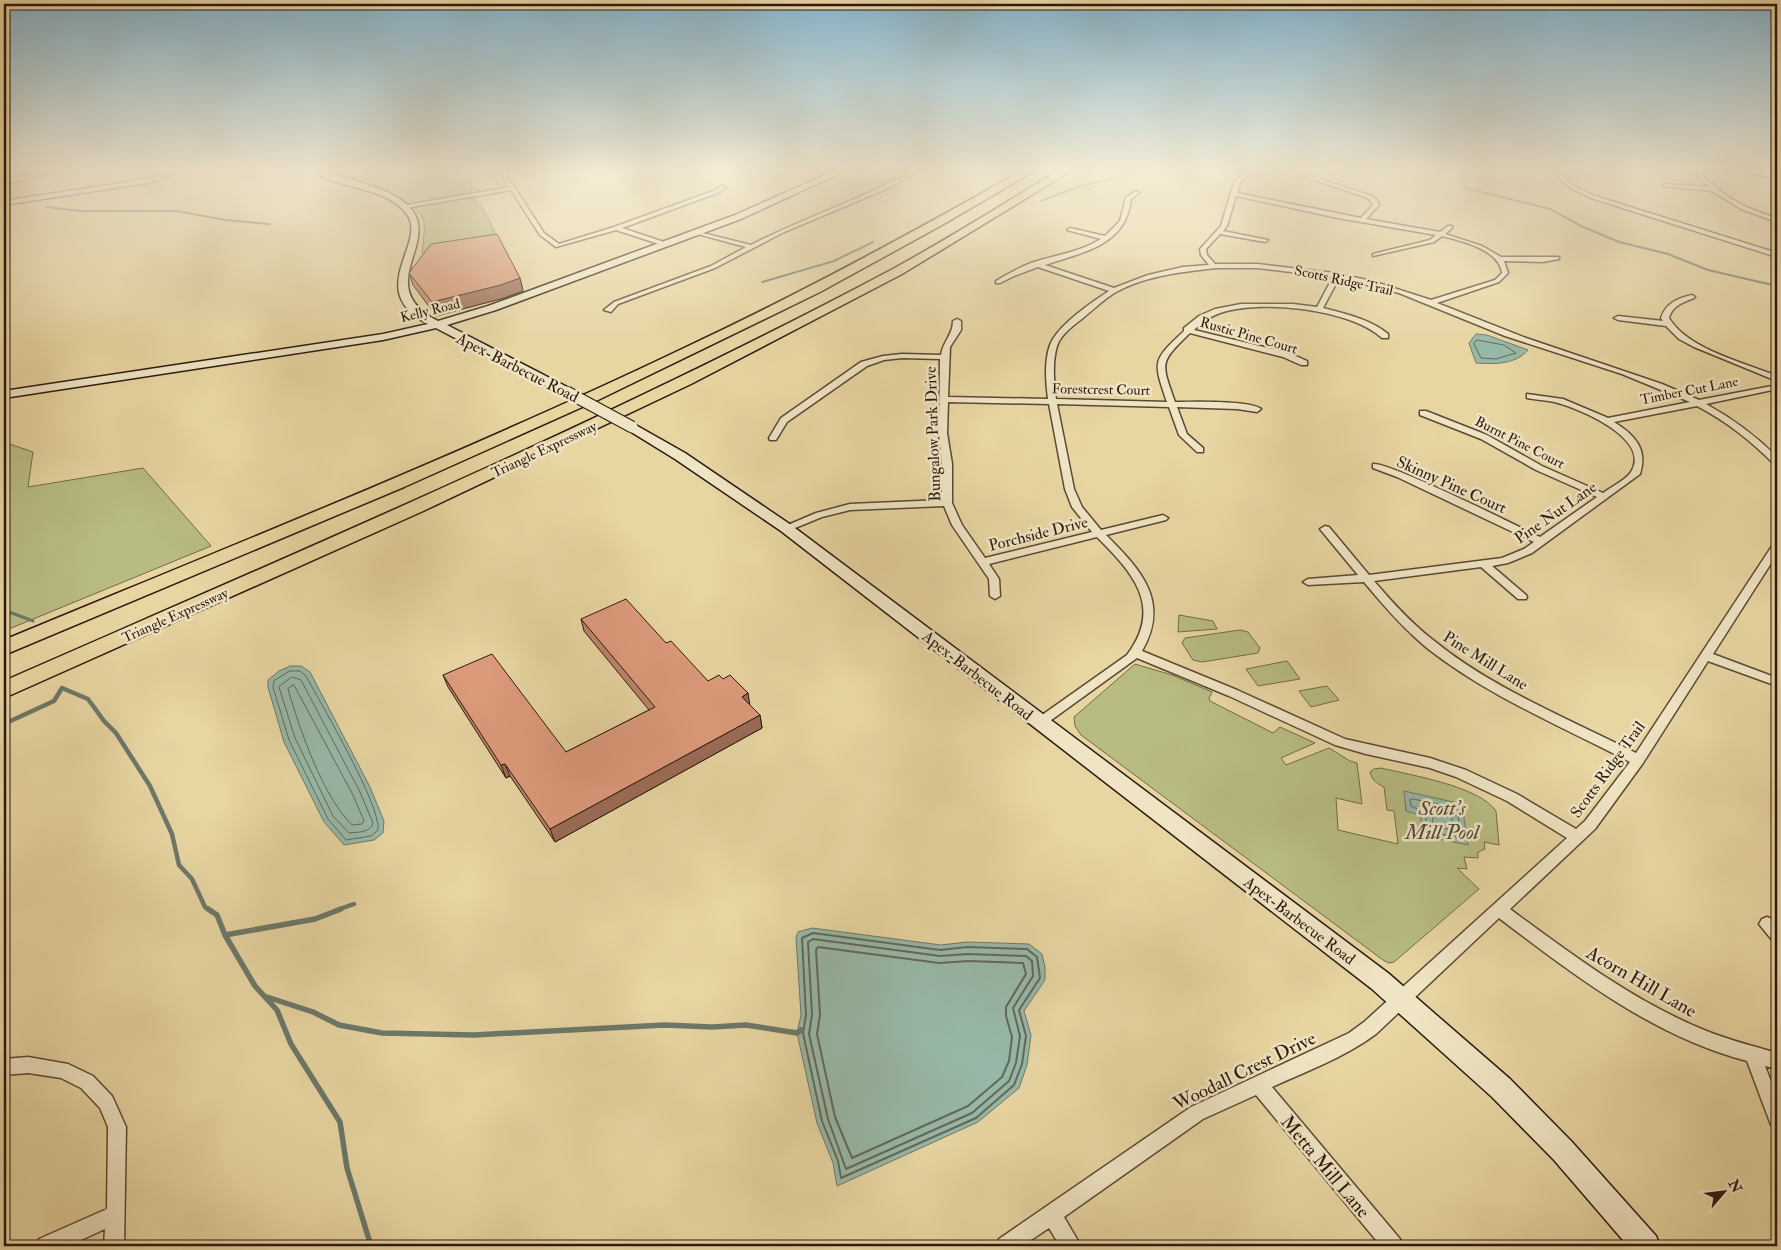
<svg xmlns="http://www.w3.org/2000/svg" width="1781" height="1250" font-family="'IM FELL Double Pica',serif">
<rect width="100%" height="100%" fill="#e7d5a2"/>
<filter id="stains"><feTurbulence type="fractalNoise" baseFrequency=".004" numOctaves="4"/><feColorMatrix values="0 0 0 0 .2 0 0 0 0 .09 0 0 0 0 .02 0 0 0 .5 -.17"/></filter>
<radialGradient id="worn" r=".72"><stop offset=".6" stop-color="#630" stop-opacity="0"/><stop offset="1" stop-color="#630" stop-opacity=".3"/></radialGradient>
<path fill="#b8bc83" stroke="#726a48" d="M395,171H464L473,189L469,196C486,204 493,230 500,247L422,253C423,243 425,231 424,222C420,199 367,186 348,179Z
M4,442L33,452L28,487L143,468L211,546L4,631Z
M1179,615L1213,621L1217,629L1178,632Z
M1240,630L1248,632L1260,648L1258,653L1202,662L1193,660L1182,643L1185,638Z
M1287,661L1300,679L1258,686L1246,669Z
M1135,664L1172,675L1212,692L1209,698L1210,701L1273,733L1280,727L1315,743L1281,758L1286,765L1329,748L1350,761L1357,763L1362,804L1336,798L1338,830L1398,844L1394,811L1387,810L1384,787C1376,783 1372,780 1370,772L1374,769L1381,768C1410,775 1479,786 1496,811L1499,845L1484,842L1485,849L1478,852V858L1464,857L1467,869L1457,868L1479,889L1394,962L1389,963L1383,960L1081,735L1075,726L1074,717Z
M1327,686L1339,700L1311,707L1299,691Z"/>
<path fill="#97b8a7" stroke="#6c786a" d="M1476,334L1487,335L1528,350C1515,365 1494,364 1476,363L1469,343Z
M290,666H301L310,672L370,787L384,821L383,833L374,840L344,845L324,822L284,742L268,687V680L279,671Z
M1404,791L1462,804L1468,845L1424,836L1420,815L1406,811Z
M812,928L941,945L967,942L1029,944L1042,954L1045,967V980L1024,1011L1031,1035L1027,1065L1019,1088L978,1122L837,1186L833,1163L817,1123L797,1033L801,1015L796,937L798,932Z"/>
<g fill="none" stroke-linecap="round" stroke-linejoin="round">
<path stroke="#62685a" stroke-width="1" d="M1477,340L1504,345L1516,353L1496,359L1481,358L1474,344Z
M290,671H300L306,676C321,704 381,805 378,830L371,836L346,840L328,819L289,740L273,687L274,681Z
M292,677L301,680L360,792L373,823C371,833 357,832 349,833L333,816L295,738L279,687Z
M294,685L353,795L364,821L362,824L352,825C322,795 300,730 288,689Z
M1413,799L1457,808L1461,838L1429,832L1424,812L1411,806L1410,800Z
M1432,810L1451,814L1454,830L1434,827Z"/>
<path stroke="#62685a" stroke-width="2" d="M813,933L940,950L967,947L1027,949L1037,957L1040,978L1019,1010L1026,1036L1022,1064L1014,1085L976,1118L841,1178L838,1161L822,1121L803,1033L806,1015L802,938Z
M813,939L940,956L967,954L1026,956L1032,961L1033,976L1013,1008L1020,1036L1016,1063L1009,1081L972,1113L846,1169L828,1119L809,1034L812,1015L808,942Z
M818,947L939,963L968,961L1023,963L1026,974L1006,1007V1016L1012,1037L1009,1061L1002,1077L968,1106L852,1158L835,1117L817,1034L820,1015L816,950Z"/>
<path stroke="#6c786a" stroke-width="2" d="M1454,171L1463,175L1461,182L1466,188L1550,209L1581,226L1619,242L1668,254L1708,270L1777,286
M1041,201L1077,187L1144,171
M47,207L80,211H177L225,220L269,224
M762,282L834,261L873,242"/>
<path stroke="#6c786a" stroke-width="3" d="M4,610L33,621"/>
<path stroke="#6c786a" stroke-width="4.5" d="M4,724L54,701L62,688L88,699L104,721L116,733L150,786L172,834L179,865L192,879L205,907L210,910
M337,910L354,904"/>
<path stroke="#6c786a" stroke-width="5.5" d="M208,909L217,915L225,935L255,986L277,1010L291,1044L340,1122L347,1168L371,1246
M225,935L315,919L341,909
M267,997L313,1012L339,1025L382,1033L474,1035L665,1025L712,1027L746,1025L797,1033L801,1030"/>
<defs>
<path id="street" d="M48,171H59L4,184V180Z
M175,171H184L147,183L4,205V201L146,179Z
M219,171H233L256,176L253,178Z
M499,171H504L544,233L559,244L614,227L716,190L721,186L726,187L720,192L622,228L667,243V245L665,246L616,230L556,247L540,235L511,190L405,208L402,206L509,187Z
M912,171H918L891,187L784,232L715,268L618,304L611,312L604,310L614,302L711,266L746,247L694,233V231L751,245C803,218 860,200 912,171Z
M1247,171H1252L1240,183L1237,193L1361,218L1373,205L1368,198L1287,171H1295L1372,196L1377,200L1379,205L1366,219L1440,232L1448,226H1452V228L1445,234L1482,246L1501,257H1559V259L1543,262L1504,261L1508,273L1499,282L1437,303L1526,338L1662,384L1699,400L1777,385V389L1706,404C1733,419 1755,435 1777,457V465L1774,464C1749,439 1727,422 1697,406L1614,422C1635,435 1648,449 1640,474L1532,553L1508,563L1492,566L1526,595L1527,597L1526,599H1518L1481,567L1374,581C1392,602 1411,623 1433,640C1493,689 1567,718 1636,753L1772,546L1777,543V554L1713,654L1777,678V686L1708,661L1643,763L1595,829L1510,909C1571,954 1633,1001 1704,1030C1728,1040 1753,1046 1777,1053V1069L1765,1066L1777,1097V1128L1771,1125L1747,1061C1654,1037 1574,975 1499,918L1376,1034C1345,1057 1307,1071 1272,1087L1400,1239L1403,1246H1381L1256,1095L1203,1119L1064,1217L1081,1246H1060L1049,1228L1022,1246H996L999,1239L1191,1107L1349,1033L1364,1022L1567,838L1507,801L1456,777L1430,768L1366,754L1335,745L1229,696L1137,658L1043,726H1035L1033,723L1035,720L1127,655C1164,606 1132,572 1097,537L989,564L999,579L1000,596L995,599L990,596L989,579L952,525L944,506L850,510L822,517L790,530H782L781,528L816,513L850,504L942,500V464L939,433L940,359L902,358L884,360L867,366L787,422L776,440H770L769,438L781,418L861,362L883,356L902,354L941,355C943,341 953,335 953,321L957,319L961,321V330L950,347L948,397L1048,399C1046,382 1044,362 1050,345C1057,326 1092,302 1109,291L1038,267L1014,276L1000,283H996V281C1008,274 1022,266 1034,262C1056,255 1080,252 1101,239L1067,230L1070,228L1105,236L1120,221L1126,197L1136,191L1139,193L1131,199C1126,246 1083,252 1045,265L1114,288L1148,275L1183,267L1209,265L1201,255L1200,249L1221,226L1234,182ZM1236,196L1338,218L1436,235L1430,240L1373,254V256L1434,242L1442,236C1461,241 1499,249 1502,273L1495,280L1431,300L1372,281L1334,273L1258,264H1215L1207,255L1206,249L1220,234L1265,242L1268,240L1223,231L1227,226ZM1216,268H1258L1333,277L1317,307L1293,304H1241L1215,309L1199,316L1184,328V331C1152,361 1153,361 1167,402L1056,399C1054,382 1052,363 1057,346C1061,334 1074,325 1083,318C1094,309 1104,299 1116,292C1147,275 1183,272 1216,268ZM1339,278L1399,293L1505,336L1622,374L1690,402L1608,418L1563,399L1527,394V398C1537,400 1548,400 1558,403C1580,409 1652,439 1631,472C1626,480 1611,487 1603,493L1542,466L1487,435L1426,411H1420V415L1481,439L1536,470L1597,497L1540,537C1517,526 1388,461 1373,464V468L1397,477L1534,542L1524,549L1502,558L1369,575L1329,527L1325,526L1320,529L1358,575L1308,579L1303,582L1308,585L1364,582C1383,605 1403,628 1427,648C1488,696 1561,726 1630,762L1585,821L1576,829L1517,794L1466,770L1430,758L1345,739L1237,690L1142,651C1171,601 1140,569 1106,535L1166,520L1168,518L1163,515L1101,530L1082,507L1074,489L1057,404L1169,407L1179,435L1197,452H1203V448L1187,434L1177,407L1237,409L1257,412L1261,409C1249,400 1193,402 1175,402C1161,362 1159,363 1190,333L1283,357L1301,365H1307V361L1289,353L1194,330C1202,322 1209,317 1220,313C1259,299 1351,309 1382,338H1388V334C1370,319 1346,314 1323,308ZM948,402L1049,404L1065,489L1072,507L1092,532L985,558L962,525L952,503V464L947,433Z
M1559,171H1565L1564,176L1572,185L1595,196L1777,253V257L1591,198L1568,187L1558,176Z
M1694,171H1699C1720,196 1746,209 1777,218V222L1741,209L1712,191L1662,186L1665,184L1708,187Z
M1746,171L1777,174V178L1748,173Z
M1692,295L1695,297L1694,298C1683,302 1672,306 1669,318C1687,349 1745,363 1777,376V381L1694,347L1679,339L1666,326L1618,320L1614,318L1618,316L1663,321L1661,318C1666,303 1678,298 1692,295Z
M1767,917L1772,919L1777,925V942L1772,940L1759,924L1762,919Z
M28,1057L68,1064L93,1076L112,1096L126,1127L124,1246H104L105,1229L68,1246H36L39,1239L107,1209L108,1127L100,1108L81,1088L61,1078L28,1073L4,1075V1059Z"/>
<path id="secondary" d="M312,171C332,171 353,180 371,186C480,222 356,279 438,321L488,306L735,215L834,171H845L741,219L496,310L447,325L571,389L573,392L571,395H563L436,328L383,340L4,398V391L383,334L428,324C362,290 430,242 406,213C383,185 338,190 312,171Z
M632,423L685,453L791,525L1388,973L1510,1079L1572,1142L1656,1236L1660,1246H1628L1554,1160L1492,1097L1372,989L781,531L675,459L628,430L626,427L628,424Z"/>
<path id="highway" d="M1021,171H1034L942,225L820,292L598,400L404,487L4,655V640C231,546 460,455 682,349C798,295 910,234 1021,171Z
M1058,171H1071L902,274L691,384L421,512L4,698V681C303,550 603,423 891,270C948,239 1003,204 1058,171Z"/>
</defs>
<use href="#street" stroke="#5b4833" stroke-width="3"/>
<use href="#secondary" stroke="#2c190e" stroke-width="3"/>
<use href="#highway" stroke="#2c190e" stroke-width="3"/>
<use href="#street" fill="#efe4c3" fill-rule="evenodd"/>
<use href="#secondary" fill="#efe4c3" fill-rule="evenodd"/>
<use href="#highway" fill="#e7d5a2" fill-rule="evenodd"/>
<defs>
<path id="secondary-bridge" d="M567,392L632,427"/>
</defs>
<use href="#secondary-bridge" stroke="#2c190e" stroke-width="13" stroke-linecap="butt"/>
<use href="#secondary-bridge" stroke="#efe4c3" stroke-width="11"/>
</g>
<path fill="#be856b" stroke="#2c190e" d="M409,273L520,278L523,291L504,298L436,316L413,285Z
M581,619L666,643L708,681L723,679L748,693L749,704L760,715L762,728L555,842L510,776L506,778L448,687L443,675L566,752L649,710L584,631Z"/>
<path fill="#9b6c57" stroke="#2c190e" d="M520,278L523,291L504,298L436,316L432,302Z
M748,693L750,706L742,697Z
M760,715L762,728L555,842L550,829Z
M505,764L510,776L506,778L501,765Z"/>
<path fill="#dd9b7c" stroke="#2c190e" d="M497,234L520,278L501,285L432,302L409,273L431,244Z
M626,599L666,643L671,641L708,681L719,675L723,679L730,675L748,693L742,697L760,715L550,829L505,764L501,765L443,675L492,654L566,752L655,707L581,619Z"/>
<linearGradient id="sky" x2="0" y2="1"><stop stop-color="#87b6ce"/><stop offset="0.49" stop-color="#f4ecd5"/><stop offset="1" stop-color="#f4ecd5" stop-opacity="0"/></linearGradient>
<rect width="1781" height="346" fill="url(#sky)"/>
<g text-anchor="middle" stroke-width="5" stroke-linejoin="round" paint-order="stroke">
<g font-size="14" fill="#2c190e" stroke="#efe4c3">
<text transform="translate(1344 280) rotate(12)" y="5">Scotts Ridge Trail</text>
<text transform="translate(430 310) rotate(-14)" y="5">Kelly Road</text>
<text transform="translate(1249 335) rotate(16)" y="5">Rustic Pine Court</text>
<text transform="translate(1101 389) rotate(1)" y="5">Forestcrest Court</text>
<text transform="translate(1689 390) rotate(-11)" y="5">Timber Cut Lane</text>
<text transform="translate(1520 442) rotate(27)" y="5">Burnt Pine Court</text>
<text transform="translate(544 449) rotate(-25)" y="5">Triangle Expressway</text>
<text transform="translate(175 615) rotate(-24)" y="5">Triangle Expressway</text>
</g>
<g font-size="16" fill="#2c190e" stroke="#efe4c3">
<text transform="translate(518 367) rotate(27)" y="6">Apex-Barbecue Road</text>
<text transform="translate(932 434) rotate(-92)" y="6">Bungalow Park Drive</text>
<text transform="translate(1452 484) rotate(24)" y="6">Skinny Pine Court</text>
<text transform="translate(1555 512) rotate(-35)" y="6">Pine Nut Lane</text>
<text transform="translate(1038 533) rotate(-14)" y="6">Porchside Drive</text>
<text transform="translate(1486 660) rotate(32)" y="6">Pine Mill Lane</text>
<text transform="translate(978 675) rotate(38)" y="6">Apex-Barbecue Road</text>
<text transform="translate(1607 769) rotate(-54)" y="6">Scotts Ridge Trail</text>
<text transform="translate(1300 920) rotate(37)" y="6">Apex-Barbecue Road</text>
</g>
<g font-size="19" fill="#2c190e" stroke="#efe4c3">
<text transform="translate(1642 981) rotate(30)" y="7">Acorn Hill Lane</text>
<text transform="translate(1244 1070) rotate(-26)" y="7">Woodall Crest Drive</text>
<text transform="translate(1326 1166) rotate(50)" y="7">Metta Mill Lane</text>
</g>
<g font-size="21" font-style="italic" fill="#4c493c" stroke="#efe4c3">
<text x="1442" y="815">Scott's<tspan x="1442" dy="24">Mill Pool</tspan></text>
</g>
</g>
<rect width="1781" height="1250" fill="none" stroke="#e7d5a2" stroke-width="20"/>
<rect x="5" y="5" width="1771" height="1240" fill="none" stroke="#2c190e" stroke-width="2.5"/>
<rect x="10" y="10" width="1761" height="1230" fill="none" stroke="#2c190e"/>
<g transform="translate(1724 1192) rotate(62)" stroke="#efe4c3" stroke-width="4" paint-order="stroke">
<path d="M0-4L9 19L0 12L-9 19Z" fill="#2c190e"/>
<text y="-8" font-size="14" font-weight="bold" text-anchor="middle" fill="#2c190e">N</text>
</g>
<rect width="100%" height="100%" filter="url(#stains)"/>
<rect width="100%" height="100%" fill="url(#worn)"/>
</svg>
